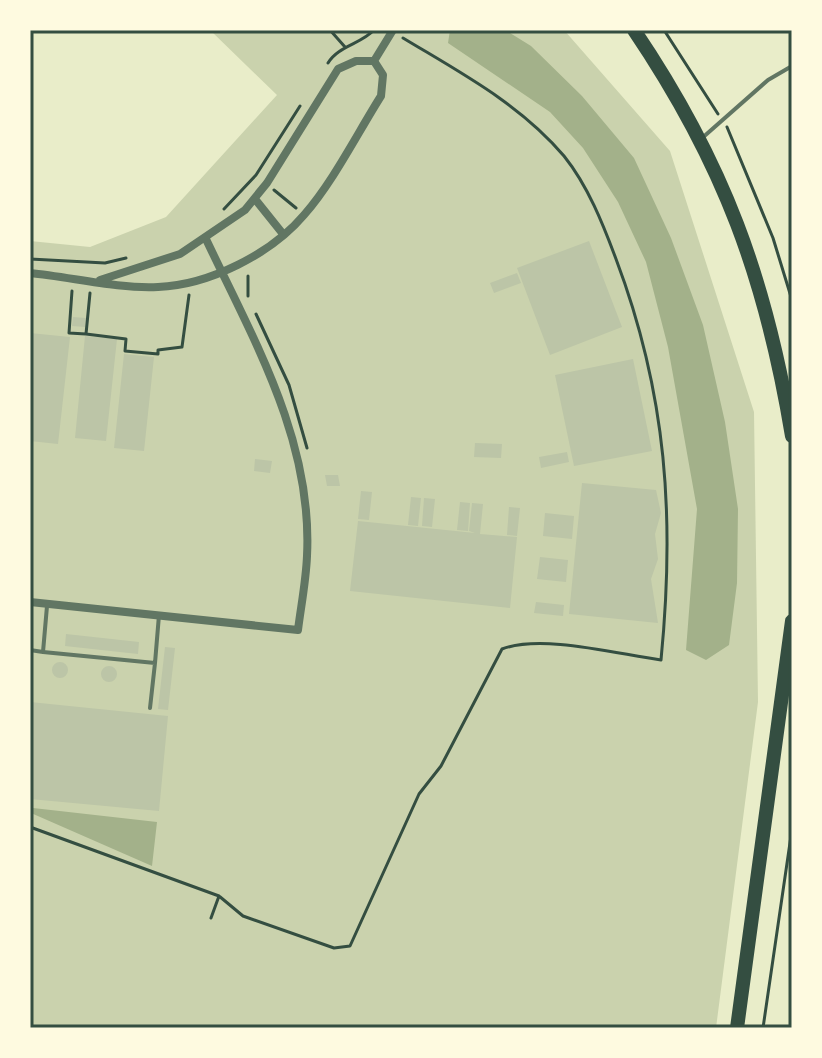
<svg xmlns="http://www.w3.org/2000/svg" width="822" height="1058" font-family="'Open Sans',sans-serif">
<rect width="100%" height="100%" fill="#e9edc9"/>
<path fill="#cad2ad" d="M210,30H564L670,151L754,412L758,702L716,1028H30V241L90,247L166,217L277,95Z"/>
<path fill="#a3b18a" d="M450,30H505L531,46L582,96L634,158L671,238L703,325L725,422L738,509L737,583L729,645L706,660L686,650L697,509L668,347L646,262L618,202L583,148L550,112L448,43Z
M33,808L157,822L152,866L31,813Z"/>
<path fill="#bcc5a7" d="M589,241L622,327L550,355L517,268Z
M517,273L521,283L494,293L490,283Z
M73,317L86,318L85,327L72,326Z
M30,333L70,337L58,444L30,441Z
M85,336L117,339L106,441L75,438Z
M124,354L154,357L144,451L114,448Z
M633,359L652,451L574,466L555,375Z
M475,443L502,444L501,458L474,457Z
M567,452L569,462L541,468L539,457Z
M255,459L272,461L270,473L254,471Z
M325,475H338L340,486H327Z
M582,483L656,490L661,513L655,534L658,559L651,579L658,623L569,614Z
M361,491L372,492L369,520L358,519Z
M411,497L421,498L418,526L408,525Z
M424,498L435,499L432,527L422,526Z
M460,502L470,503L468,531L457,530Z
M472,503L483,504L480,534L517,537L510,608L350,591L358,521L475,533L469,531Z
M509,507L520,508L517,536L507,535Z
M545,513L574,516L572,539L543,536Z
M540,557L568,560L566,582L537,579Z
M536,602L564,605L563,616L534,613Z
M66,634L139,642L138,654L65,646Z
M165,647L175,648L168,710L158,709Z
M52 670a8 8 0 1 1 16 0a8 8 0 1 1-16 0Z
M101 674a8 8 0 1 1 16 0a8 8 0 1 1-16 0Z
M30,702L168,716L159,811L30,799Z"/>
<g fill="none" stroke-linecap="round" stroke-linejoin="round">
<path stroke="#344e41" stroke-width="3" d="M330,30L345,47
M664,30L718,114
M328,63C338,46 361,44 374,30
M727,127L773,238L792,300
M274,190L296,208
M224,209L256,175L300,106
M30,259L105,263L126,258
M72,291L69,333L86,334
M90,293L86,334L126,339L125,351L158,354V350L182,347L189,295
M248,296V276
M256,314L289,385L307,448
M30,827L219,896L211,918
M219,896L243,916L334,948L350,946L419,794L441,766L502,649C542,634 617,654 661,660C675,518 667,394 616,259C603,224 588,186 564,156C520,104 461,73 403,38
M763,1028L792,829"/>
<path stroke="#617663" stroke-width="4" d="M701,139L768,80L792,66
M47,606L43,652L155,663L159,615
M30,650L43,652
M150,708L155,663"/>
<path stroke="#617663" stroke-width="8" d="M374,61L393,30
M255,199L283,234
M30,273C71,277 118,289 158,287C209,285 271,254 304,215C333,182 357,134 381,96L383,75L374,61
M100,280L180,254L245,210L267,183L338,69L356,61H374
M30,602L298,630C301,606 306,581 307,556C313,440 253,339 205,237"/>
<path stroke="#344e41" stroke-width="14" d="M634,30C724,163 766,279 792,436
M737,1028L792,621"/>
</g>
<rect width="822" height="1058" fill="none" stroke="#fefae0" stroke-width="64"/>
<rect x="32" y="32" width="758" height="994" fill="none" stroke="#344e41" stroke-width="3"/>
</svg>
